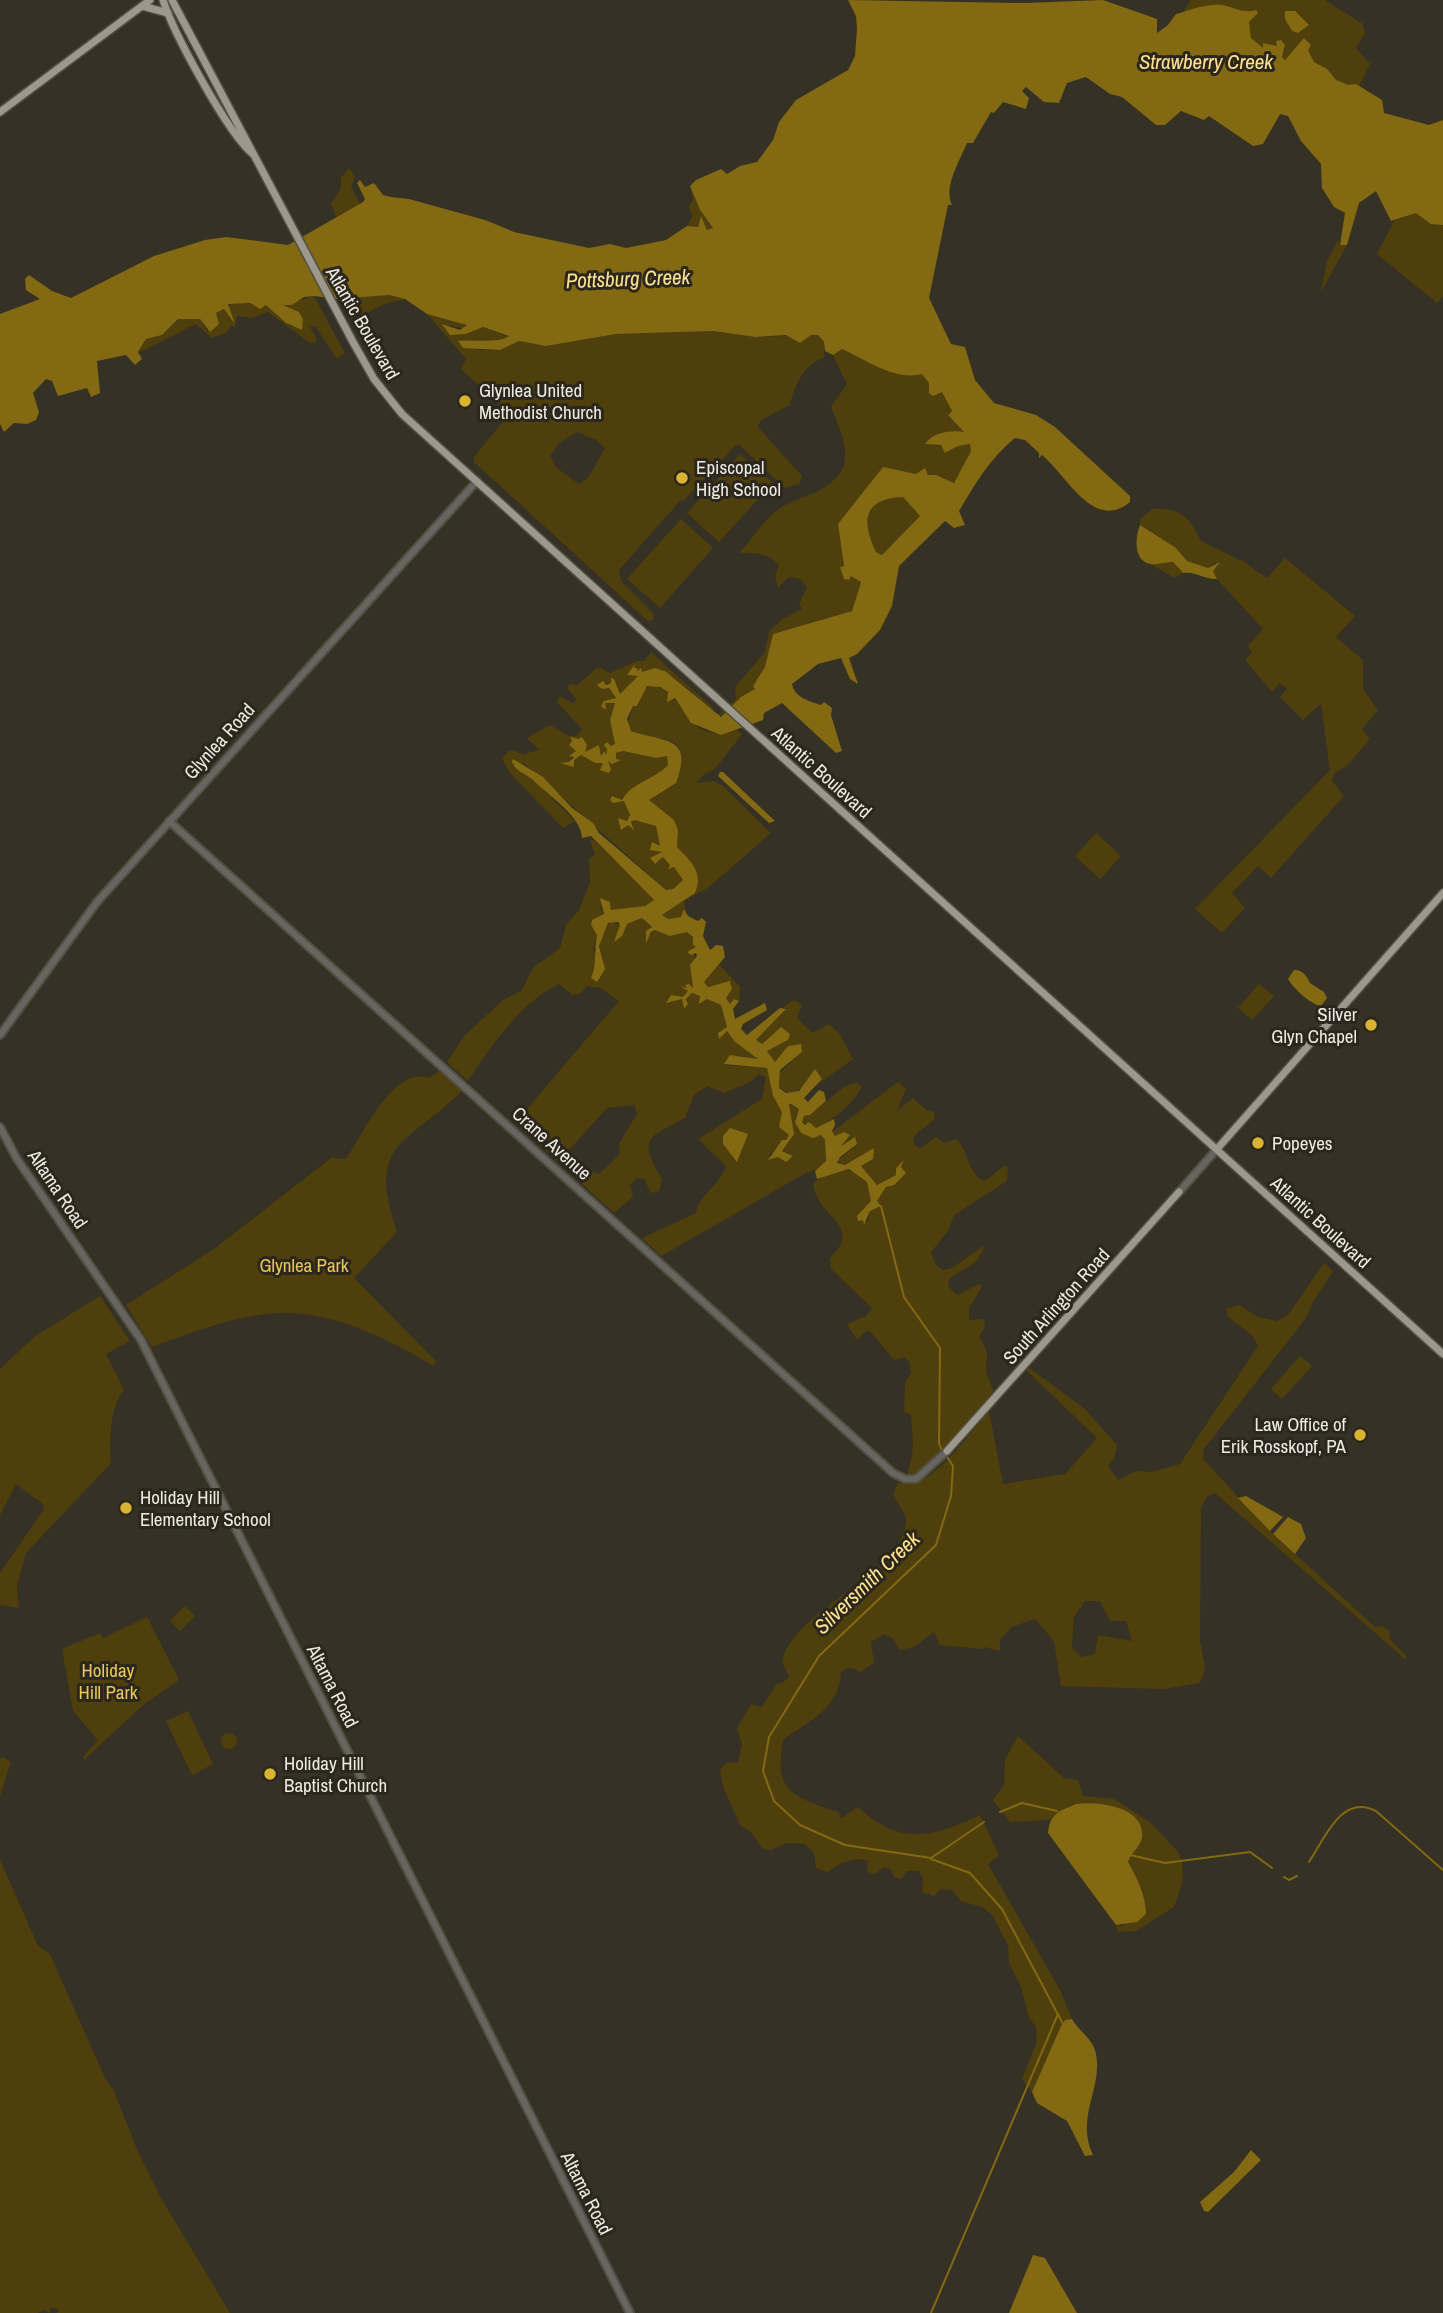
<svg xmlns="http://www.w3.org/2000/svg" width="1443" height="2313" font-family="'Archivo Narrow',sans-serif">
<rect width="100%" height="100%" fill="#353125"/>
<path fill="#4f3f0d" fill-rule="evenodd" d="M1191,0H1325L1363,24L1365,34L1356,48L1370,64L1358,88L1382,100L1384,113L1291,54L1285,60L1282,57L1285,48L1276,43L1285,65L1277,71L1183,12Z
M349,168L355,176L351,187L360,204L336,217L331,204L341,188V178Z
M690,186L700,210L713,228L707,230L700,217L698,227L687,226L692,217L689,206L693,200Z
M1415,209L1443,221V296L1437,303L1377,254L1394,221L1415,213Z
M1338,240L1340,245H1347L1321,292L1327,261Z
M389,295L405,299L382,305L355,320L342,297Z
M314,296L345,353L337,359L315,326L310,327L317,339L315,343H310L268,312L251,318L237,316L235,327L231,326L227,332L212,338L196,324L138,353L146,339L162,335L178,319H200L207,331L219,324L216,313L224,309L235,323L228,307L232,303L265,304L290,326L299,328L291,308L283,305Z
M427,314L465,323V329L442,324L466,334L483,327L509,337L477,350H500L519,341L546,346L616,334L713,331L755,337L818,335L824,342V358C804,364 794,386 790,405L761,420L758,427L802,476L799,484L785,488L739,445L735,446L684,500L680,501L619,570L621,581L654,614L653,620L648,621L474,462V457L502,423L505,410L461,369L466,359ZM577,432L596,440L605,448L588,478L579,484L557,468L550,456L559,443Z
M842,349L891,371L922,373L936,393L942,392L952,411L948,414L965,433L934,446L941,445L946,453L958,446L970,444L971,451L954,483L936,475H928L925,469L838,524L844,566H841L861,581L852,611L773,634L765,667L753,686L755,689L719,717L715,715L720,714L736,699L735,687L765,652L769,632L782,619L802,609L799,604L807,587L800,579L789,577L778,587L775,576L779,565C767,553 755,552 739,553C752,539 764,520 779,509C789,502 803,498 814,493C860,471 846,444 831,407L847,384L833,355Z
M740,454L773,483L719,542L687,513Z
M903,497L920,516L883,555L876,552C861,520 863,499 903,497Z
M1152,509C1179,507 1190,517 1201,541L1244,562L1267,578L1285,558L1355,616L1336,637L1363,660V689L1378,710L1362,729L1370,739L1347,766L1334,773L1332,781L1344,796L1271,878L1258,866L1232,893L1245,908L1222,933L1195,909L1330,770L1321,704L1303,720L1280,697L1287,689L1280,683L1272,692L1245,660L1252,652L1248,646L1263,629L1217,579L1213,571L1216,562L1208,568L1187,561L1176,548L1140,525V519Z
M681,519L713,548L660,608L627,579Z
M1158,562H1173L1183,573L1175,578L1152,565Z
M651,652L713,708L712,712L687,688L662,669L642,673L640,672L641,668L637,671L633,668L629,675H639L620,695L611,678V683L598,685L609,688L616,698L605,701L604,706L605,703H615L610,720L615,744L611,746L607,743V753L601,756L599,745L592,751L585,752L583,741L571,737L572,742L569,745L576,751L569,762H561L575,766L574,760L581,755L604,763L609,773L607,761L616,759V753L623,751L656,758L667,756L668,765C655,782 632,782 622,800H610L625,801L630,817L628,821L619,820L621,826L634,820L656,826L660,847L654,844L662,853L656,864L663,857L681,874L683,880L673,889L666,890L524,763L519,771L532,779L575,821L563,828L510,773L502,758L510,750L524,754L539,750L527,738L550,725L569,736H576L582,729L557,702L559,696L572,703L577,700L567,688L570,684L577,685L598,667L610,673L637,661H644Z
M652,685C688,692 681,746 737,730L742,734L715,769L703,775L697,783L714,781L723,786L771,833L709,887L684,901L685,909L682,917L668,919L662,915L695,893C702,875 687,859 677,847L678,830L649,800L676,783C699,720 647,750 627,726L633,706H638L644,689Z
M1096,833L1121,856L1100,879L1075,856Z
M594,840L654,900L645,906L611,911V904L600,906L604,916L592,920L591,925L597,934L593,951L603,959C597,947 599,928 612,922L620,925L615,941L627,924L642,918L652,928L648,930L650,935L655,930L668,934L687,932L694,937C699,955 688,969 693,988L681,987L689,991L683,997L671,1000L682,999L688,1006L687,996L695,993L700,996L701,1003L707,999L721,1005L727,1027L724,1033L727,1031L735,1042L758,1059L735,1055L725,1065L767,1068L773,1096L783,1112L779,1127L790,1135L768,1156L791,1154L782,1151L792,1129L793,1127L789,1104L799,1109L795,1118L806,1135L823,1136L827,1148L824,1166L804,1174L661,1256L642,1238L696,1213C699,1194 719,1187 726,1166L698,1139L762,1099L766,1077L759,1074L750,1082L724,1093L708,1086L694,1095L685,1118C645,1139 639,1138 662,1180L659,1191L650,1193L645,1179L637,1178L630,1185L633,1197L614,1213L582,1184L589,1171L599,1174L620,1154L619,1144L637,1114L634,1105L607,1108L558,1162L515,1123L619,1001L601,988L587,986L580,994L573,995L559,984C521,1002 491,1046 468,1081L447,1062L465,1035L502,1001L522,990L533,968L560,948L566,925L579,910L590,882L589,859L595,854L590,841Z
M719,964L740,987L739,1001L734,999L730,1005L726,998L732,983L708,987L704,982Z
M1259,984L1274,996L1252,1020L1238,1008Z
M794,1000L802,1005L797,1018L812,1033L829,1024L839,1033L853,1059L811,1089L822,1079L814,1070L807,1084L792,1094L779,1088L780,1073L802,1051L789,1046L775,1062L767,1051L774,1045L785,1042L773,1034L762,1044L756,1040L786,1009L783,1007Z
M440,1071L462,1091C406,1146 366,1141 397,1232L354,1278L436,1361L434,1366C389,1339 330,1310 277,1313C233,1316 192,1332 152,1347L126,1305L214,1249L331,1158L346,1159C363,1135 393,1066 428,1078Z
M856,1082L862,1086C853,1105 834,1119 816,1128L801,1122L804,1116L810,1115L844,1087Z
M898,1082L906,1089L897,1111L913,1098L926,1110L934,1112L935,1118C928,1127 917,1130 913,1139L915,1146L921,1148L936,1137L944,1143L956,1139C969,1150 967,1175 985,1181L1004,1166L1008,1167L1007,1181L954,1215L948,1231L931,1252L936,1265L943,1270L952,1268L983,1246L984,1249L976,1262L950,1278L948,1286L957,1295L979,1284L982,1286L969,1309V1320L985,1319L984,1329L979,1336L987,1352L986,1372L994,1392L930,1464L915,1475L907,1474C915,1454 913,1436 911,1415L904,1412L905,1382L911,1373L910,1362L904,1357L894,1360L871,1332L866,1331L857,1340L847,1324L866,1316L872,1308L831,1269L830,1258C865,1224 816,1218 813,1183L830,1173L852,1170L867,1182L871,1201L862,1214L864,1222L868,1221L870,1211L879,1205L877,1201L886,1187L906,1173L901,1167L904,1160L896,1168V1175L877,1185L861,1166L873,1159V1149L852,1162L840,1166L838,1160L857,1144L849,1140L841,1146L847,1138L841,1134L835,1136L832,1132Z
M1324,1263L1333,1271L1313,1302L1306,1318L1204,1449L1203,1459L1270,1531L1375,1627L1383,1626L1390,1632L1389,1638L1406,1656V1660L1215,1493L1207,1497L1201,1507L1200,1641L1205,1668L1200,1683L1164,1689L1061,1686L1054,1641L1035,1619L1012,1627L1000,1639V1651L984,1647L982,1649L940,1645L934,1632L914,1647L900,1650L892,1638L884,1634L871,1642L874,1663L861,1672L848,1667L841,1672C840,1709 808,1721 783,1740C773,1793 794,1797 838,1812L842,1818L858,1807C900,1846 931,1838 980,1815L999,1855L988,1864L1061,1992L1072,2019L1065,2020L1061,2026L1032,2092L1022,2079L1037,2041L1036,2027L1029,2018L1021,1987L1009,1963L1008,1945L992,1915L982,1907L961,1901L952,1890L941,1889L934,1896L922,1892L923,1879L919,1871H907L901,1879L894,1877L891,1869L884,1867L875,1874L867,1872L868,1861C853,1856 840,1863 828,1872L816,1868L814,1853L805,1844L787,1843L771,1850L762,1848L752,1833L740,1825L722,1784L720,1769L726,1763L738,1762L742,1744L737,1728L751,1704L762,1707L776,1685L785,1681L789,1676L782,1662C795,1607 897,1580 906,1523C907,1511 896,1504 893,1494L898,1483C931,1493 968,1434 989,1411L1003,1484L1065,1474L1097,1438L1026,1370L1028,1367L1085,1409L1117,1445L1114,1458L1108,1466L1118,1480L1136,1471L1152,1472L1180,1464L1258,1346L1252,1335L1228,1317L1226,1309L1239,1305L1258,1317L1277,1321L1288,1315ZM1085,1601H1100L1110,1621H1126L1132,1641L1098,1635L1095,1654L1081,1657L1072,1648L1074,1617Z
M100,1296L130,1341L106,1354L124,1390C110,1406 109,1442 111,1463L26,1553L17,1585L19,1608L0,1605V1573L44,1509L43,1504L16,1484L0,1515V1369L34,1337Z
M1300,1356L1312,1366L1282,1399L1271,1389Z
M185,1606L195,1616L180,1631L170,1621Z
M147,1617L179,1680L143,1705L84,1760L83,1757L98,1740L73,1711L62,1649L100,1633L103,1638Z
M188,1711L213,1764L192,1775L166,1721Z
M221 1741a8 8 0 1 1 16 0a8 8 0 1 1-16 0Z
M1018,1736L1064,1778L1078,1780L1083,1796L1114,1799L1150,1822L1179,1853L1182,1862L1183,1880L1174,1907L1136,1931L1118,1932L1116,1925L1122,1926L1146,1906L1142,1889L1128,1862L1139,1844L1134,1817C1108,1800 1072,1795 1049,1820L1010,1822L993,1800L1004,1785L1005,1760Z
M3,1757L11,1762L0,1796V1758Z
M0,1860L38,1946L50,1954L105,2078L113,2089L138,2152L161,2198L230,2313H56L60,2310L50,2307V2313L43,2310L38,2313H0Z"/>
<path fill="#826912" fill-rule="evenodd" d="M848,0L1025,3L1103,0L1157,19V33L1168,25L1176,14C1190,10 1207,3 1222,5C1235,7 1243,14 1256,10L1258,13L1249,22L1251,38L1263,48V43L1277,46L1276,41L1281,40L1285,45L1282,57L1285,60L1304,38L1311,45L1308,50L1314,62L1327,69L1336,80L1348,85L1356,84L1382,100L1384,113L1429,125L1443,120V225L1431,224L1416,213L1391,221L1376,191L1359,203L1347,245H1340L1345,213L1334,207L1322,188L1321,164L1301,141L1288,116L1280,114L1263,144L1253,146L1209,116L1204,120L1181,111L1165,125H1156L1122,97L1110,94L1086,77L1067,83L1059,103L1044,102L1026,87L1022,91L1029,98L1026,109L1003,102L994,113L991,112L973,143H967C960,160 943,188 952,205H948L929,298L951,344L965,347L975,380L994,403L1036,415L1055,427L1130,496V502C1094,532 1068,477 1042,455L1039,458V453L1025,440L1015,438C991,457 975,484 959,511L965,525L954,528L945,521L899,566L892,606L880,630L857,654L849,658L858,684L850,679L841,658L818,664L792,684C795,698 809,701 821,705L824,702L832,708L831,715L842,751L836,753L782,703L764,713L763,720L721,735L691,723L675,698L667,702L668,692L660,687L647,686L637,706H633L627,719L631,731C665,743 694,735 676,783L649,800L674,820L678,830L677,847C690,861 704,871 695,893L662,915L668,919L681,917L684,909L688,916L698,921L702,918L706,922L703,936L710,950L716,945L723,946L725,957L704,982L708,987L730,981L732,989L726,998L730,1004L734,999L739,1001L733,1009L735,1019L765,1003L767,1010L743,1024L741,1029L747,1035L780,1008L786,1009L756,1040L762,1044L781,1027L790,1034L788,1040L767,1051L775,1062L788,1046L801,1044L802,1052L780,1070L779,1088L786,1093L799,1091L815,1069L822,1079L804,1098L808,1102L819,1090L824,1092L826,1101L810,1115L804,1116L802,1122L805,1125L809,1122L816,1128L834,1119L835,1125L832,1131L835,1136L844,1132L850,1135L841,1146L855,1137L857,1144L840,1157L837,1163L845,1165L874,1148L873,1159L861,1166L877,1185L896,1175V1168L904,1160L901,1167L906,1173L894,1185L886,1187L877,1201L881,1206L870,1211L864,1225L863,1220L858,1221L857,1216L871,1201L867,1182L849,1169L817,1179L815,1171L826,1161L825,1140L821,1135L813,1138L801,1133L795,1122L799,1109L791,1104H789L794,1134L782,1151L793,1156L786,1162L778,1157L768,1160L782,1140H786L789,1135L779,1127L782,1112L773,1096L767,1068L724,1064L730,1055L758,1059L735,1042L727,1031L719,1039L718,1033L727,1027L721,1005L707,999L699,1004L700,996L692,993L686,999L688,1004L684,1009L682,999L666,1003L671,995L683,997L688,991L680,986L687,988L685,985L689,984L693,988L690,965L697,956L696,953L691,955L687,952L696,947L693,945V937L687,932L670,936L655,930L651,932L646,943V931L652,927L642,918L627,924L622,936L614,942L620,925L618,922L608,923L599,946L605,969L597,982L591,978C597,967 594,948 597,935L591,925L592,920L604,914L600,898L610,902L611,910L645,906L654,900L591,836L582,838C581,815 548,796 533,780C525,773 516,772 512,762L513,759L543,777L572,808L593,823L599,833L666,890L673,889L683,880L674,867L668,869L670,865L663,857L655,864L650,858L662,852L650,850L652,842L660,846L656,826L634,820L631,822L634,830L628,825L621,830L618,818L627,821L630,815L624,801L613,803L610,800L612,796L622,800C632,782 654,780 668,765L667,756L656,758L623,751L616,753V759L621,760L612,764L608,761L611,769L609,773L600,770L603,763H595L581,755L574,760V767L560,763L569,762L574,757L569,756L576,751L569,745L572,741L570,737L579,739L582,737L587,745L585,752L599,745L601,756L604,751L606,755L607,749L604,745L607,742L611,746L615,744L610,720L615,703H605L606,710L601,706L604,701L616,698L609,688L602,689L597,685L603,681L606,685L611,683V678L614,679L620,694L638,676L627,675L635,664L634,668H637V671L641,668L642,672L655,668L665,671L721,717L741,697L755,689L753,686L765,667L773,634L852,611L861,582L851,576L849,580L844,579L840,567L844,566L838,524L883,467L916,474L925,468L928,475H936L954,483L971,451L970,444L958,446L945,453L941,445L925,444C933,432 951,430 964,432L948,415L952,411L942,392L933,396L929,393V383L922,374C895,381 866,360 842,349L833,355L825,351L824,342L818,335H811L800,343L786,335L755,337L713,331L616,334L546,346L519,341L500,350L463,348L458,341C473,339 498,344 509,336L483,327L466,334L450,335L442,324L460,330L467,325L427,314L405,299L389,295L337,299L314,296L304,297L292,305H283L299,312L303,319L302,330L286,323L266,305L260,309L250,303L228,304L235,324L224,309L216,313L219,324L210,332L200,319H178L162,335L146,339L138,352L142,359L135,365L126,355L97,361L100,393L91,397L87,388L58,396L52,381L46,379L33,393L39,412L36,420L27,424L14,423L4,432L0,424V314L40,299L26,290L25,279L29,275L52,291L71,298L154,256L205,240L226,237L288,245L363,202L365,199L357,183L360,180L365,187L374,183L383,195L391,197L409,199L485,220L514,232L589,248L610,244L626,248L666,240L687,226L698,227L701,216L707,230L713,228L700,210L690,186L696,180L721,169L727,174L740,166L757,162L773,140L779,122L796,100L848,70L855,56L857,29L856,16ZM903,497L920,516L882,555L876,552C861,520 863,499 903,497Z
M1285,11H1295L1309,25L1298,33L1292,31L1285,19Z
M1140,525L1176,548L1187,561L1208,568L1220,562L1213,571L1217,579C1205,580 1196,571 1183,573L1173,562C1167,562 1156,565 1151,564C1133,562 1135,537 1140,525Z
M720,772H723L775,821L769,823L718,776Z
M1294,970C1302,969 1307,976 1310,983L1324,992L1327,998L1321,1006C1310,1004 1294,989 1288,979Z
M730,1128L748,1134L737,1162L723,1144V1136Z
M1246,1496L1283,1517L1270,1531L1238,1498Z
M1288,1517L1301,1524L1306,1538L1295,1554L1273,1534Z
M1076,1804C1097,1801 1146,1806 1142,1838C1140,1847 1131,1853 1128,1862C1137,1878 1146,1895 1146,1914L1137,1922L1116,1925L1048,1833C1050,1813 1059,1811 1076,1804Z
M1072,2019C1079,2032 1093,2038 1096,2054C1103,2088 1075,2117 1093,2155L1085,2156L1067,2121L1037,2103L1032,2092L1061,2026L1065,2020Z
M1251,2150L1261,2160L1208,2212L1204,2211L1200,2202L1234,2172Z
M1033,2255L1045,2258L1077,2313H1009Z"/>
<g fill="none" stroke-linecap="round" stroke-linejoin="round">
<path stroke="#826912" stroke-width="2" d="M881,1206L904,1297L940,1348L939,1443L942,1451
M946,1455L953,1466L951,1496L936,1545L819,1656L769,1737L763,1771L774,1801L800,1825L845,1845L931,1858L984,1822
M1000,1812L1022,1803L1057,1811
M1130,1855L1165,1863L1250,1852L1272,1868
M931,1859L970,1873L1002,1909L1063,2024
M1309,1862C1325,1838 1342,1793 1376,1811L1443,1870
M1284,1877L1289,1880L1297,1876
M931,2313L1058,2014"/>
<defs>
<path id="minor" d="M169,821L893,1473L905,1479H916L947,1451
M0,1035L97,902L477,481
M0,1127L17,1159L141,1340L630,2313
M1179,1192L1217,1149"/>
<path id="major" d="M163,0C173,32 228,134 253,154
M172,0L353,342L374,379L402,414L1443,1354
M142,6L168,13
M0,112L150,0
M1217,1149L1443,893
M947,1451L1179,1192"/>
</defs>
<use href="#minor" stroke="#524f43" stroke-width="10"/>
<use href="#major" stroke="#524f43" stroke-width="10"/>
<use href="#minor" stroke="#67655f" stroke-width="6"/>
<use href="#major" stroke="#9c988c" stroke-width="7"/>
</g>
<g fill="#dab333" stroke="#2b271c" stroke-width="2.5">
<circle cx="465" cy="401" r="7"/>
<circle cx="682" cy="478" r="7"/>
<circle cx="1371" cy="1025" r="7"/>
<circle cx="1258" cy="1143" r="7"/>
<circle cx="1360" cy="1435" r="7"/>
<circle cx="126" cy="1508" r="7"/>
<circle cx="270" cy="1774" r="7"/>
</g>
<g text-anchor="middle" stroke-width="6" stroke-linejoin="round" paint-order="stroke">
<g font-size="19" fill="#eceae2" stroke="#2b271c">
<text transform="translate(363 323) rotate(60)" y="7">Atlantic Boulevard</text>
<text transform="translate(219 741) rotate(-48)" y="7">Glynlea Road</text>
<text transform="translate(822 772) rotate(42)" y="7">Atlantic Boulevard</text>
<text transform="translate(552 1143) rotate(42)" y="7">Crane Avenue</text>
<text transform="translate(58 1189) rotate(56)" y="7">Altama Road</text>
<text transform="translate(1321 1222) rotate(42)" y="7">Atlantic Boulevard</text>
<text transform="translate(1056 1306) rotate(-48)" y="7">South Arlington Road</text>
<text transform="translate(333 1686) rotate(63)" y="7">Altama Road</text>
<text transform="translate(587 2193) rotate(63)" y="7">Altama Road</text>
</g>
<g font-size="19" fill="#eceae2" stroke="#2b271c" text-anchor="start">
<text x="479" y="397">Glynlea United<tspan x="479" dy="22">Methodist Church</tspan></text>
<text x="696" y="474">Episcopal<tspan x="696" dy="22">High School</tspan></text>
<text x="1357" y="1021" text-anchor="end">Silver<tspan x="1357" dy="22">Glyn Chapel</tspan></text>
<text x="1272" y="1150">Popeyes</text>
<text x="1346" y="1431" text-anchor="end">Law Office of<tspan x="1346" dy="22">Erik Rosskopf, PA</tspan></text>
<text x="140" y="1504">Holiday Hill<tspan x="140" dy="22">Elementary School</tspan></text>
<text x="284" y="1770">Holiday Hill<tspan x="284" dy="22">Baptist Church</tspan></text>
</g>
<g font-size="19" fill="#ebc65b" stroke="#2b271c">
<text x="304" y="1272">Glynlea Park</text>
<text x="108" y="1677">Holiday<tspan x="108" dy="22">Hill Park</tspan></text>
</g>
<g font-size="21" font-style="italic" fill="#ffe291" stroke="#2b271c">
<text x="1206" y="69">Strawberry Creek</text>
<text transform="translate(628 279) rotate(-2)" y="7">Pottsburg Creek</text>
<text transform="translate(867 1583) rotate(-44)" y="7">Silversmith Creek</text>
</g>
</g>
</svg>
